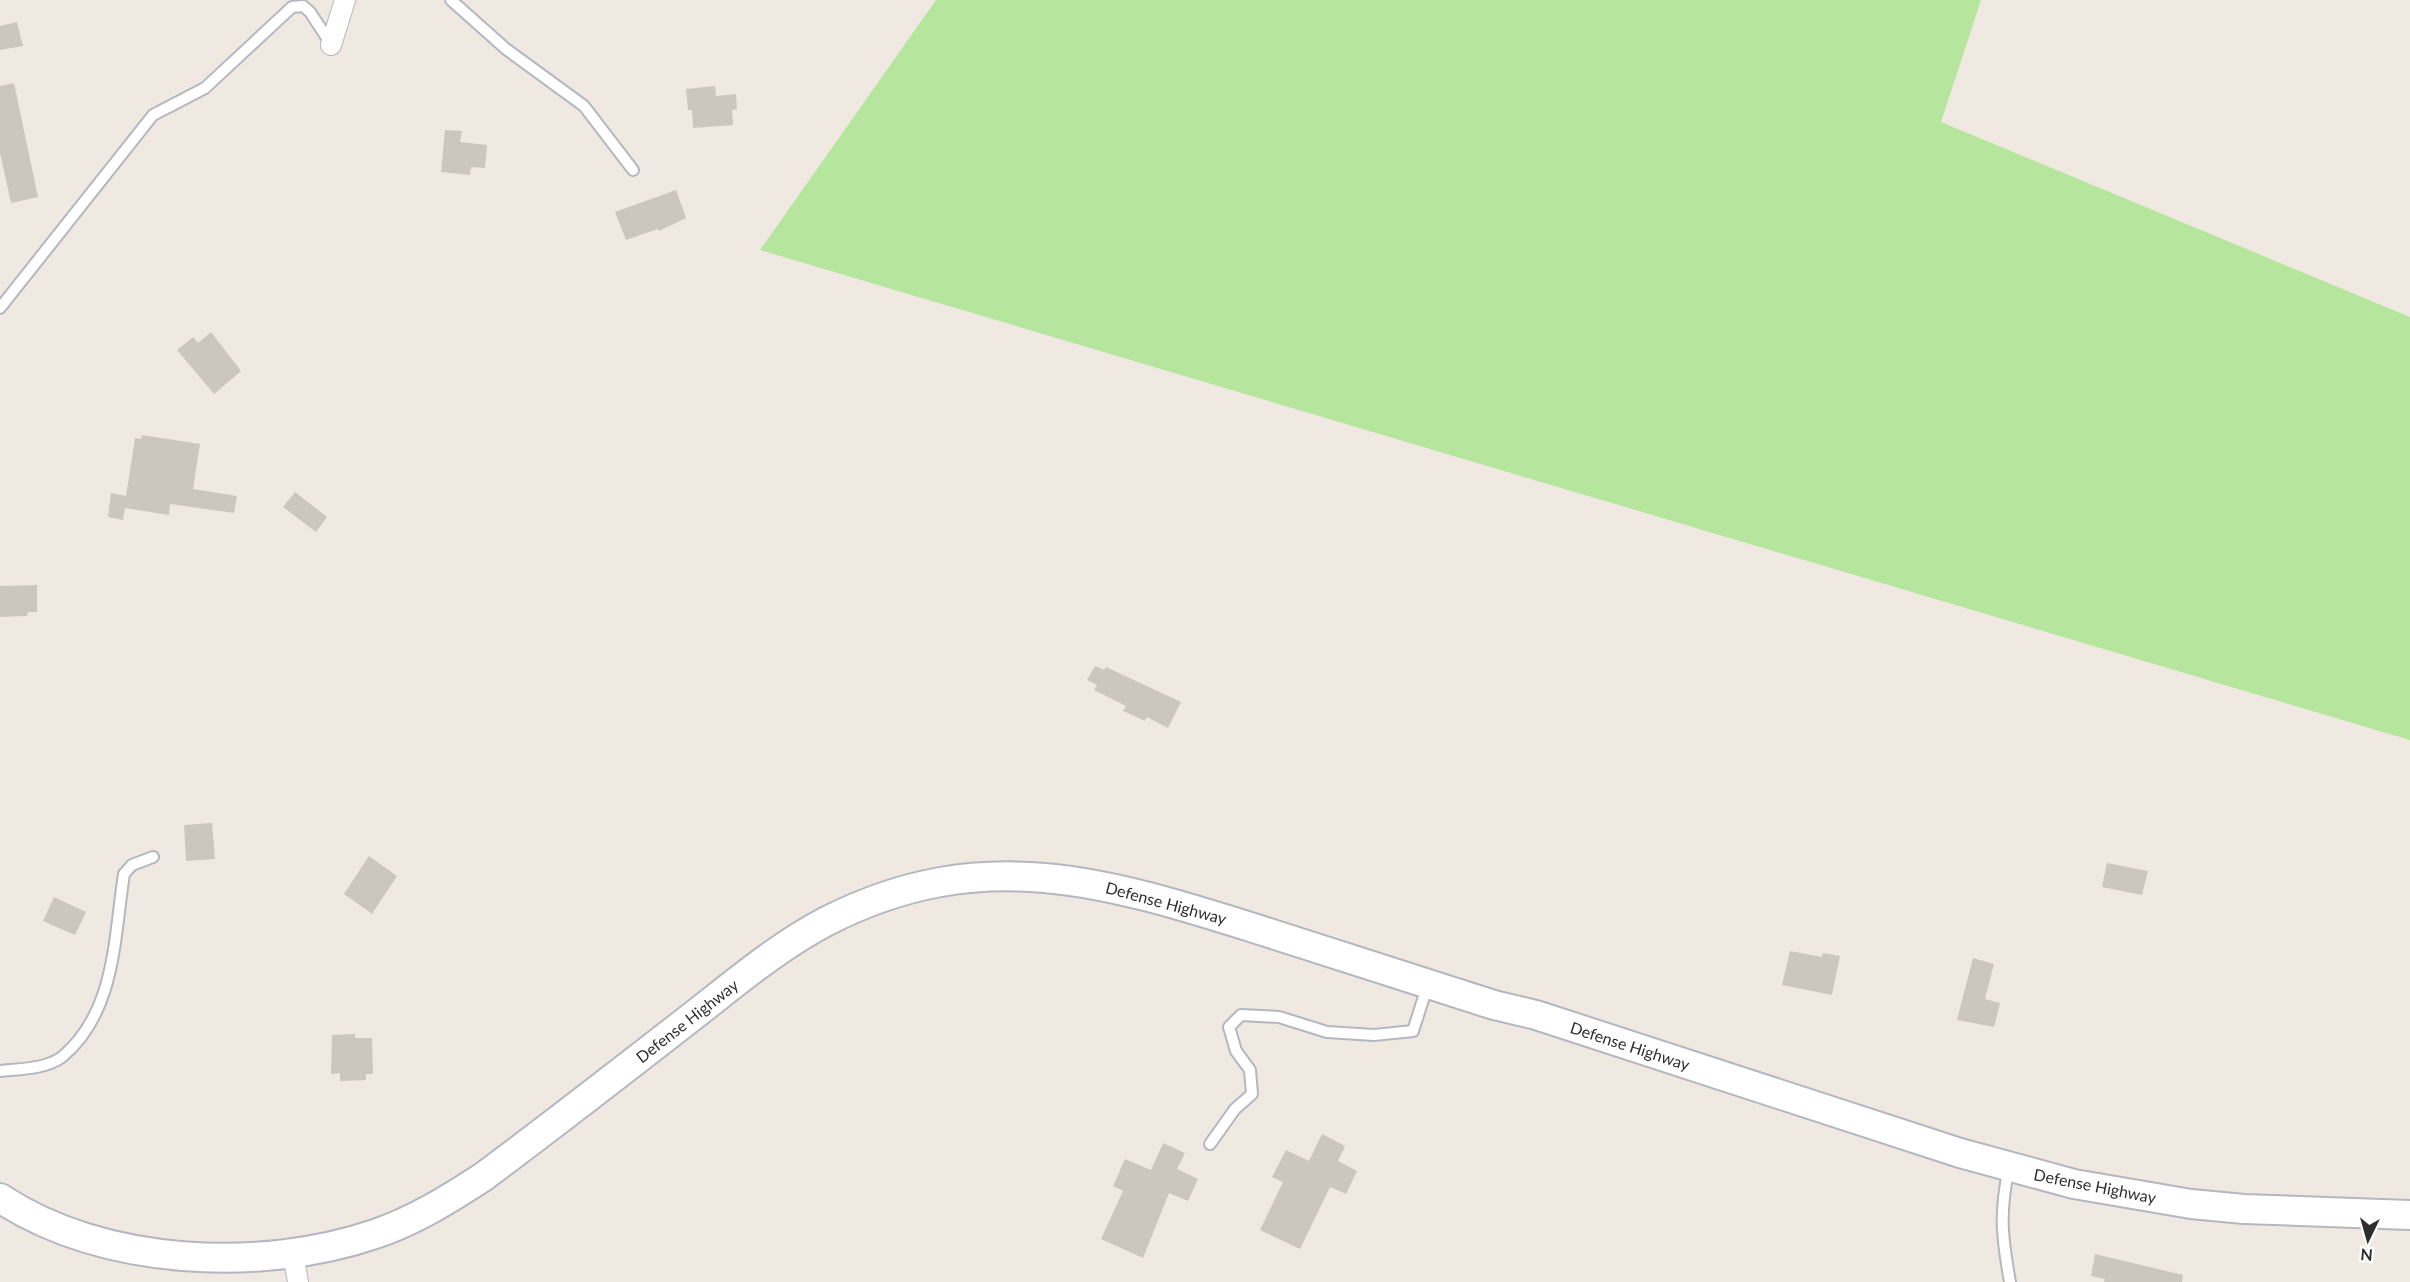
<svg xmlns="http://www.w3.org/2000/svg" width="2410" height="1282" font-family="Lato,sans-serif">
<rect width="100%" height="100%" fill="#efe9e1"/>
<path fill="#b6e59e" d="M936,0H1981L1941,122L2410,317V740L760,250Z"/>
<path fill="#cbc7bf" d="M17,22L23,46L0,50V26Z
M14,83L38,197L11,203L0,153V86Z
M715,86L716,96L736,94L737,109L732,110L733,125L693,128L692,110H688L686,89Z
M445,130L462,131L460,142L487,145L485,168L471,167L470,175L441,172Z
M676,190L686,218L659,231L658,229L626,240L615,212Z
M211,332L241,371L214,394L177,350L193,337L198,343Z
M142,435L200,444L193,489L237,496L234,513L170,504L169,515L125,508L123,520L108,517L111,493L126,496L135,438L141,439Z
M295,492L327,517L316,532L283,507Z
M37,585V612H28L27,616L0,617V586Z
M1095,666L1104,670L1106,667L1181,702L1168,728L1147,717L1145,721L1123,711L1126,706L1094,690L1097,685L1087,680Z
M212,823L215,859L186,861L184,825Z
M369,856L397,876L372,914L344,894Z
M2107,863L2148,871L2142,895L2102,887Z
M54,897L86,912L75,935L43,921Z
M1790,951L1822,957L1823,953L1840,956L1832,995L1782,985Z
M1973,958L1994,964L1985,999L2000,1003L1994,1027L1957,1020Z
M355,1034V1038H372L373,1074H366V1080L340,1081V1073L331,1074L332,1035Z
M1322,1134L1345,1146L1338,1161L1357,1171L1346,1194L1330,1187L1300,1249L1260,1230L1283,1182L1272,1177L1286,1150L1309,1161Z
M1163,1143L1185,1153L1177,1169L1198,1179L1188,1201L1169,1193L1143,1258L1101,1239L1123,1191L1113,1186L1125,1159L1151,1170Z
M2095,1254L2183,1275L2182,1282H2104L2105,1279L2091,1276Z"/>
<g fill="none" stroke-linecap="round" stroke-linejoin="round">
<defs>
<path id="service" d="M451,0L506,49L584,106L633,170
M0,308L153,115L205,88L292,7L303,6L310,12L331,44
M0,1071C19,1069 46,1069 62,1057C116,1012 114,937 124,874L132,865L153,857
M1210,1144L1235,1109L1252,1094L1250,1070L1236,1051L1229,1027L1241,1015L1279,1017L1327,1032L1374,1035L1413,1031L1428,984
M2009,1168C1999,1213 2002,1237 2010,1282"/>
<path id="minor" d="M331,45L345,0
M293,1254L298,1282"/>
<path id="secondary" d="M0,1198C102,1266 261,1273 375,1234C414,1221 449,1199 483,1177C553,1125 621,1072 689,1019C733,985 777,947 827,921C982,842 1108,882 1263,931C1340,956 1417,980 1494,1005L1536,1015L1960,1153L2074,1184L2191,1204L2244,1209L2410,1215"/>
</defs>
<use href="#service" stroke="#b4b7c1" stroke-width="14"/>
<use href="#minor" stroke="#b4b7c1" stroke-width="22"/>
<use href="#secondary" stroke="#b4b7c1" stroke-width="32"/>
<use href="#service" stroke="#fff" stroke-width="10"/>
<use href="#minor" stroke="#fff" stroke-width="20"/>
<use href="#secondary" stroke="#fff" stroke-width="28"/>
</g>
<g text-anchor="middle" stroke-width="4.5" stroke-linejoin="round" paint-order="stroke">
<g font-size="16" fill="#2e2e2e" stroke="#fff">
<text transform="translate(1166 903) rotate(15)" y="6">Defense Highway</text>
<text transform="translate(687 1021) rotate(-38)" y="6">Defense Highway</text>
<text transform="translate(1630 1046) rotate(18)" y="6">Defense Highway</text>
<text transform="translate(2095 1186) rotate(11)" y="6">Defense Highway</text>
</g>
</g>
<g transform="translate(2368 1240) rotate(185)" stroke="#ffffff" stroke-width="4.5" paint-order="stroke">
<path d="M0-4.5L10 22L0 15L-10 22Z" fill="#2e2e2e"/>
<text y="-9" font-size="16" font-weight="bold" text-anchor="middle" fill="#2e2e2e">N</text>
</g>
</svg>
